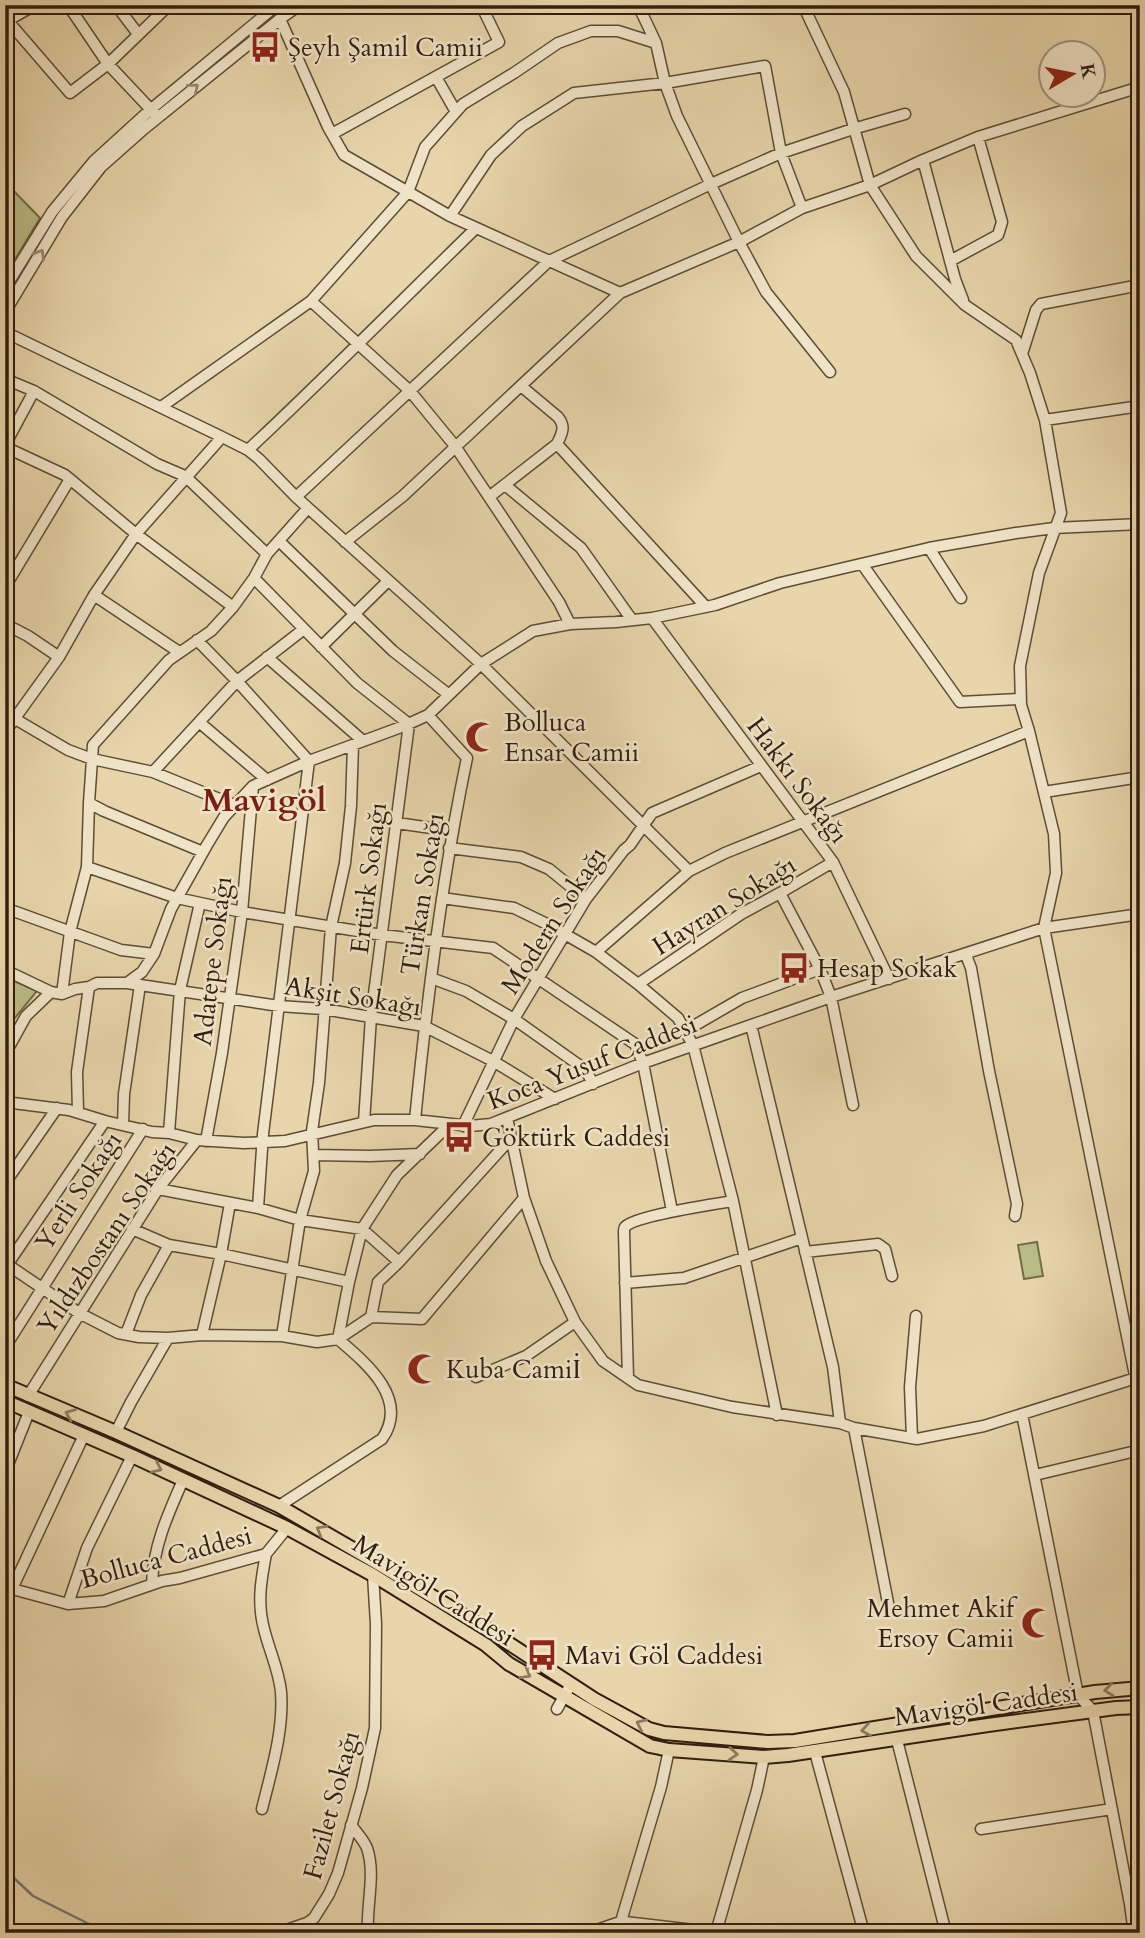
<svg xmlns="http://www.w3.org/2000/svg" width="1145" height="1938" font-family="Cardo,serif">
<rect width="100%" height="100%" fill="#e8d5ab"/>
<filter id="stains"><feTurbulence type="fractalNoise" baseFrequency=".00286" numOctaves="4"/><feColorMatrix values="0 0 0 0 .2 0 0 0 0 .09 0 0 0 0 .02 0 0 0 .5 -.17"/></filter>
<radialGradient id="worn" r=".72"><stop offset=".6" stop-color="#630" stop-opacity="0"/><stop offset="1" stop-color="#630" stop-opacity=".3"/></radialGradient>
<path fill="#b9bc87" stroke="#746d4a" stroke-width="2" d="M5,182L40,218L5,276Z
M5,977L37,991L5,1030Z
M1037,1242L1043,1276L1024,1279L1018,1245Z"/>
<g fill="none" stroke-linecap="round" stroke-linejoin="round">
<path stroke="#727973" stroke-width="2.5" d="M5,1874L14,1878L33,1896L93,1926L99,1933"/>
<defs>
<path id="minor" d="M68,5L108,64L155,114
M116,5L138,34
M638,5L656,43L665,83L677,116L739,242L766,292L830,372
M803,5L844,92L870,185L916,256L965,305L1016,340L1030,373L1045,420L1061,513L1039,573L1020,666L1021,705L1029,731L1054,834L1056,873L1044,928L1140,1400
M280,19L328,127L344,155L450,216L620,293
M7,20L70,93L108,64L164,10L161,5
M5,22L35,5
M436,77L456,112
M332,134L499,42L481,5
M923,160L955,279L963,300
M802,208L870,185L923,160L978,137L1140,87
M950,261L998,235L1002,222L978,137
M5,288L52,212L94,161L150,110L277,5
M311,301L410,391L455,446L559,602L570,624
M5,312L62,217L101,167L145,128L280,19L300,5
M5,332L222,437L248,450L259,459L296,497L481,664L689,871
M1022,354L1036,310L1041,304L1140,285
M5,379L34,391L157,464L185,476L267,554
M521,386L558,417C566,427 562,433 557,444L706,607
M161,407L311,301L408,192L425,147L463,104L514,73L558,43L591,31H618L656,43
M1045,420L1140,406
M5,445L34,391
M5,447L65,475L136,534L233,607
M248,450C325,378 400,302 476,228
M505,485L581,548L632,620
M296,497L549,261L711,184L781,153L853,129L905,114
M489,497L557,444
M279,541L393,651L448,694
M345,542L403,496L620,293L739,242L802,208L781,153L765,66L665,83L574,93L522,126L491,155L450,216
M929,548L961,598
M862,564L960,702L1020,699
M254,578L357,683L409,724L371,1017L364,1122
M5,587L70,479
M94,595L179,652
M652,618L833,862L889,979
M5,624L28,636L59,657
M197,640L237,681L309,761L263,1134L258,1208
M321,647L388,581
M267,657L363,741
M5,713L68,750L92,759L153,772L234,805
M199,722L267,780
M5,732L59,657L94,595L136,534L222,437
M153,772L237,681L304,629
M1044,792L1140,777
M89,803L104,811L203,852
M397,823L452,831
M449,848L521,857L549,869L586,899
M87,867L177,898L242,912L382,935L493,948L635,1044L643,1063L672,1211
M780,893L820,969L831,997L853,1105
M442,898L514,908L549,925L596,952L638,984L678,1018L693,1045L733,1201L777,1415
M5,908L121,950L154,954
M596,952L689,871L725,853L1029,731
M966,955L971,968L989,1071L1017,1204L1015,1216
M5,970L51,992
M431,978L466,991L514,1019L586,1070L593,1084
M127,983L279,1006L323,1009L424,1026L493,1061L555,1099
M638,984L741,914L780,893L833,862
M62,994L70,932L87,867L89,803L93,745L169,660L211,631L233,607L254,578L267,554L308,508
M751,1025L833,1367L840,1423
M685,1031L742,998L820,969
M5,1054L26,1016L51,992L62,994L75,989L89,987L97,983H127L142,972L154,954L171,909L207,845L224,817L253,786L309,761L404,726L428,715L481,664L533,631L570,624L616,622L652,618L715,605L780,583L929,548L1016,533L1054,528L1140,524
M5,1102L69,1110L105,1121L152,1132L169,1133L197,1140L244,1143L285,1141L374,1120H415L470,1126L491,1124L643,1063L831,997L1044,928L1140,914
M78,1112L77,1072L89,987
M507,1118L524,1198L546,1261L575,1322L603,1361L638,1385L732,1407L840,1423L854,1428L917,1439L984,1426L1139,1377
M415,1120C427,999 442,877 467,758L428,715
M123,1125L124,1094L140,985
M463,1126L514,1019L586,899L624,850L630,845L652,813L761,766
M169,1133L180,990L200,903
M206,1141L222,1053L242,912L253,786
M313,1155L370,1156L420,1154
M5,1183L57,1108
M158,1189L258,1208L300,1220L362,1229L399,1262
M132,1229L169,1245L221,1254L349,1282
M805,1252L878,1244L885,1249L892,1276
M5,1263L79,1313L118,1333L139,1337L168,1338L202,1335L282,1336L317,1342L338,1339L349,1282L362,1229L397,1175L449,1125
M5,1268L105,1121
M625,1283L684,1278L802,1238
M371,1317L378,1282L399,1262L504,1146L512,1141
M126,1334L141,1295L169,1245
M202,1335L221,1254L230,1203
M282,1336L300,1220L314,1171L312,1131L319,1083L331,927L345,863L351,806L353,745
M5,1347L143,1129
M476,1377L526,1356L575,1322
M628,1378L624,1232C624,1230 624,1228 625,1227C634,1216 715,1204 733,1201
M28,1396L158,1189L197,1140
M1022,1414L1078,1695L1093,1711L1130,1904L1134,1933
M854,1428L889,1608
M116,1432L131,1402L168,1338
M912,1438L910,1387L916,1316
M5,1472L29,1412
M1035,1475L1140,1450
M279,1506L382,1439C410,1399 366,1363 338,1339L371,1317L422,1319L524,1198
M152,1584C153,1547 168,1514 183,1480
M5,1587L68,1604L104,1601L162,1581L180,1578L266,1554L287,1528
M12,1589L84,1435
M68,1604L87,1548L132,1456
M557,1709L571,1684
M897,1740L946,1933
M669,1750L661,1787L622,1918L625,1922L711,1932L716,1930L719,1922L757,1790L764,1757
M815,1752L864,1933
M262,1809C271,1772 284,1731 281,1692C279,1670 269,1650 264,1629C257,1603 261,1580 266,1554
M351,1825C356,1832 363,1839 367,1848C376,1875 366,1905 368,1933
M981,1829L1112,1809
M278,1933L307,1923L314,1918L329,1894L338,1873L362,1788L375,1728L376,1624L373,1575
M588,1933L623,1921"/>
<path id="major" d="M5,1385L116,1432L279,1506L379,1564L493,1633L594,1699L649,1729L664,1733L768,1742L795,1741L1095,1692L1140,1688
M5,1401L132,1456L287,1528L373,1575L486,1645L509,1664L650,1746L669,1750L764,1757L788,1755L988,1725L1116,1708L1140,1707"/>
</defs>
<use href="#minor" stroke="#5e4c35" stroke-width="13"/>
<use href="#major" stroke="#301e0e" stroke-width="16"/>
<use href="#minor" stroke="#f0e4c8" stroke-width="10"/>
<use href="#major" stroke="#e8d5ab" stroke-width="12"/>
</g>
<defs><path id="oneway-chevron" d="M-2-3.5L2.5 0L-2 3.5" fill="none" stroke-width="1.6" stroke-linecap="round" stroke-linejoin="round" transform="scale(1.75)"/></defs>
<g stroke="#9a8b74">
<use href="#oneway-chevron" transform="translate(194 88) rotate(-39)"/>
<use href="#oneway-chevron" transform="translate(40 254) rotate(-59)"/>
</g>
<g stroke="#8c7a5c">
<use href="#oneway-chevron" transform="translate(70 1414) rotate(-158)"/>
<use href="#oneway-chevron" transform="translate(157 1468) rotate(25)"/>
<use href="#oneway-chevron" transform="translate(321 1530) rotate(-150)"/>
<use href="#oneway-chevron" transform="translate(526 1674) rotate(30)"/>
<use href="#oneway-chevron" transform="translate(1109 1690) rotate(173)"/>
<use href="#oneway-chevron" transform="translate(641 1724) rotate(-155)"/>
<use href="#oneway-chevron" transform="translate(866 1730) rotate(171)"/>
<use href="#oneway-chevron" transform="translate(733 1754) rotate(4)"/>
</g>
<defs>
<symbol id="bus-bare" viewBox="-9 -9 18 18"><path d="M-5-6H5V4H4V6H2V4H-2V6H-4V4H-5ZM-3.5-4V0h7V-4ZM-3.5 1.2v1.5H-2V1.2ZM2 1.2v1.5H3.5V1.2Z" fill="#8f2418" stroke="#f0e4c8" stroke-width="2.5" paint-order="stroke"/></symbol>
<symbol id="mosque-bare" viewBox="-9 -9 18 18"><path d="M3.5-4.9A6 6 0 1 0 3.5 4.9A5 5 0 1 1 3.5-4.9Z" fill="#8f2418" stroke="#f0e4c8" stroke-width="2.5" paint-order="stroke"/></symbol>
</defs>
<g fill-rule="evenodd">
<use href="#bus-bare" x="243" y="25" width="44" height="44"/>
<use href="#mosque-bare" x="459" y="715" width="44" height="44"/>
<use href="#bus-bare" x="772" y="946" width="44" height="44"/>
<use href="#bus-bare" x="437" y="1115" width="44" height="44"/>
<use href="#mosque-bare" x="401" y="1347" width="44" height="44"/>
<use href="#mosque-bare" x="1015" y="1601" width="44" height="44"/>
<use href="#bus-bare" x="520" y="1633" width="44" height="44"/>
</g>
<g text-anchor="middle" stroke-width="5" stroke-linejoin="round" paint-order="stroke">
<g font-size="26" fill="#301e0e" stroke="#f0e4c8" text-anchor="start">
<text x="288" y="56">Şeyh Şamil Camii</text>
<text x="504" y="731">Bolluca<tspan x="504" dy="30">Ensar Camii</tspan></text>
<text x="817" y="977">Hesap Sokak</text>
<text x="482" y="1146">Göktürk Caddesi</text>
<text x="446" y="1378">Kuba Camiİ</text>
<text x="1014" y="1617" text-anchor="end">Mehmet Akif<tspan x="1014" dy="30">Ersoy Camii</tspan></text>
<text x="565" y="1664">Mavi Göl Caddesi</text>
</g>
<g font-size="26" fill="#301e0e" stroke="#f0e4c8">
<text transform="translate(798 780) rotate(53)" y="9">Hakkı Sokağı</text>
<text transform="translate(368 878) rotate(-83)" y="9">Ertürk Sokağı</text>
<text transform="translate(422 894) rotate(-81)" y="9">Türkan Sokağı</text>
<text transform="translate(724 905) rotate(-32)" y="9">Hayran Sokağı</text>
<text transform="translate(553 920) rotate(-57)" y="9">Modern Sokağı</text>
<text transform="translate(212 961) rotate(-83)" y="9">Adatepe Sokağı</text>
<text transform="translate(353 996) rotate(9)" y="9">Akşit Sokağı</text>
<text transform="translate(592 1062) rotate(-21)" y="9">Koca Yusuf Caddesi</text>
<text transform="translate(78 1191) rotate(-57)" y="9">Yerli Sokağı</text>
<text transform="translate(106 1238) rotate(-56)" y="9">Yıldızbostanı Sokağı</text>
<text transform="translate(166 1557) rotate(-15)" y="9">Bolluca Caddesi</text>
<text transform="translate(434 1590) rotate(32)" y="9">Mavigöl Caddesi</text>
<text transform="translate(986 1704) rotate(-8)" y="9">Mavigöl Caddesi</text>
<text transform="translate(331 1805) rotate(-75)" y="9">Fazilet Sokağı</text>
</g>
<g font-size="33" font-weight="bold" fill="#7a1f14" stroke="#f0e4c8">
<text x="264" y="811">Mavigöl</text>
</g>
</g>
<rect width="1145" height="1938" fill="none" stroke="#e8d5ab" stroke-width="28"/>
<rect x="7" y="7" width="1131" height="1924" fill="none" stroke="#301e0e" stroke-width="3.5"/>
<rect x="14" y="14" width="1117" height="1910" fill="none" stroke="#301e0e" stroke-width="2"/>
<g transform="translate(1072 74) rotate(80)"><circle r="33" fill="#f0e4c8" stroke="#a3957e" stroke-width="2"/>
<path d="M0-5L12 26L0 18L-12 26Z" fill="#8f2418"/>
<text y="-10" font-size="19" font-weight="bold" text-anchor="middle" fill="#301e0e">K</text>
</g>
<rect width="100%" height="100%" filter="url(#stains)"/>
<rect width="100%" height="100%" fill="url(#worn)"/>
</svg>
